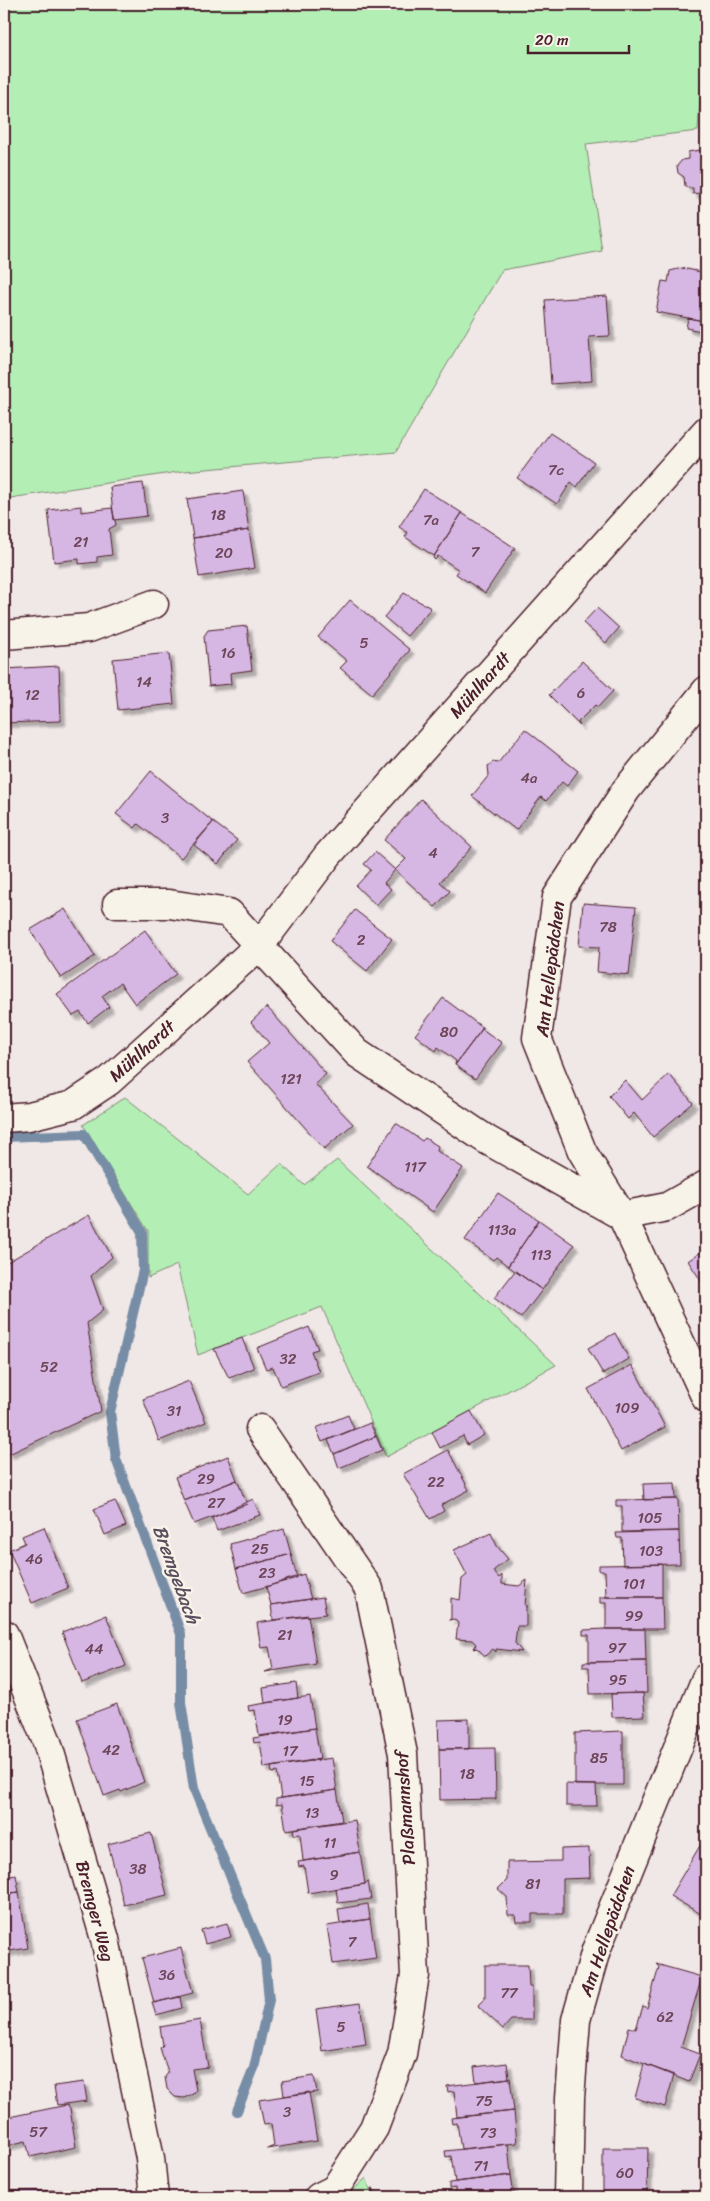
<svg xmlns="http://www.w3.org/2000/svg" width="710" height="2201" font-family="Sriracha,sans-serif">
<defs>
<filter id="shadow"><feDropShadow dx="4.5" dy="4.5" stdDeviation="1" flood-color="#0004"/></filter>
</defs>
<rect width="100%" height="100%" fill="#f0e7e7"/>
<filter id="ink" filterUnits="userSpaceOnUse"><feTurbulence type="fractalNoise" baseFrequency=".02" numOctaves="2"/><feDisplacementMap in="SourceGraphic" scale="10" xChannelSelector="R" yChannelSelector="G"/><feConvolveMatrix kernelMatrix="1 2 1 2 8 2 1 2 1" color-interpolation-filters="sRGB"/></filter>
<g filter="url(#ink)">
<path fill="#b3efb5" stroke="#7e8770" d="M4,4H706L698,131L586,144L602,251L502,270L396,452L184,471L4,499Z
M125,1097L248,1194L281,1164L304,1185L337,1160L556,1365L386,1457L322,1307L198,1355L177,1265L148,1278V1231L83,1125Z
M366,2178L373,2197H346Z"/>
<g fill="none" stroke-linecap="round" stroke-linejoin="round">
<path stroke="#768da5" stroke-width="10" d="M4,1137L84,1134L142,1232L143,1270L110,1412L116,1459L181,1634V1702L194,1789L265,1959L269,2000L254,2068L237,2111"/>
</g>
<path fill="#d6b6e2" stroke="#4a1f2b" filter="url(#shadow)" d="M706,149V192L693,194V188H688L685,186L684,177L678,173L677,166L682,160L688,159V152Z
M682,268L706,273L704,321L656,312L662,281L668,282L670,271Z
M607,296L610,336L589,337L592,381L551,384L545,300Z
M706,308V332L686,328L688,318L704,321Z
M550,433L594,462L577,487L571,482L557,504L517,478Z
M143,483L147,516L114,520L110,487Z
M424,489L462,513L434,556L405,537L408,533L399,527Z
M243,491L249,530L193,538L187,499Z
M81,506V512L112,508L116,525L109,529L112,555L97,557V562L79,564V559L54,562L48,510Z
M462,513L515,548L485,593L456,574L459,570L438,556L435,560L433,558Z
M249,530L255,568L199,577L193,538Z
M404,593L431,608L407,636L384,617Z
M350,600L410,650L372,694L340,668L347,661L318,637Z
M597,608L619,628L606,643L583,623Z
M247,626L252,670L230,673L231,684L209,686L204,636L208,630Z
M169,653L174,704L118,710L113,659Z
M582,661L613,691L598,707L595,705L578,722L580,726L549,695Z
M59,666L61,721L4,723V669Z
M525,729L578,771L567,786L562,782L546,801L541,797L516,830L472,796L489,775L488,766L493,762L498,763Z
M151,771L213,822L181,858L138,824L135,828L116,814Z
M421,799L472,847L440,882L450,891L435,907L395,870L406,859L384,840Z
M213,822L237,840L218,864L194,845Z
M375,852L395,870L384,883L391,889L376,905L356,886L371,870L364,864Z
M583,903L636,907L629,975L597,972L599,947L579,946Z
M65,909L95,956L61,978L30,930Z
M355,910L392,939L367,971L330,941Z
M145,930L176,974L135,1004L120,983L102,996L109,1007L88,1023L80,1012L73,1016L57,994Z
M443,998L483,1028L455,1065L456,1061L438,1047L436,1051L415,1035Z
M267,1007L326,1074L315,1084L353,1124L324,1149L247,1062L269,1043L251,1022Z
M482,1029L502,1043L475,1079L455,1065Z
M669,1074L693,1103L653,1137L634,1113L628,1119L609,1096L625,1080L642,1100Z
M396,1123L422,1141L425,1138L438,1146L437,1151L463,1168L433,1212L367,1166Z
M498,1193L539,1220L508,1266L496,1257L493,1260L465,1240Z
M89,1215L112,1257L91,1276L103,1310L87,1323L101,1411L9,1454L4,1444V1264Z
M539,1220L574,1245L542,1290L508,1266Z
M706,1248V1288L688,1261Z
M515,1271L542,1290L521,1318L494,1298Z
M309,1327L318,1349L311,1351L319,1372L281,1386L273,1367L266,1369L257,1348Z
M615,1333L629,1359L603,1374L588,1348Z
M242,1338L254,1368L229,1378L214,1349Z
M632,1365L665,1427L621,1451L588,1389Z
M189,1381L206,1422L159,1441L143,1399Z
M471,1411L484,1435L467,1445L463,1436L440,1448L432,1432Z
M348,1415L354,1429L322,1442L316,1428Z
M370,1423L376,1436L334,1454L328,1440Z
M376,1436L382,1450L339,1468L334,1454Z
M448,1450L469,1490L441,1505L444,1511L430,1519L403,1474Z
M228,1456L237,1480L184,1501L175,1477Z
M237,1480L247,1504L194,1524L184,1501Z
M675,1483L676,1499L644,1500L643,1484Z
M253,1499L260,1515L217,1531L212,1518Z
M678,1499L679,1531L622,1532V1506H616V1500Z
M115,1501L126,1526L105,1535L94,1509Z
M44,1527L68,1588L32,1603L9,1550L25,1543L22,1536Z
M284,1529L291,1554L236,1569L230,1544Z
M679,1531L680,1564L623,1565L622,1538H617L616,1533Z
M491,1533L497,1546L508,1559L493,1571L499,1578L502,1575V1584L519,1586L527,1580L525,1606H528L526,1607V1626H517L515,1643L522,1652L496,1649V1652L493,1649L485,1656L477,1648L474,1649L476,1644L472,1640L456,1639L458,1623L454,1619L449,1620L451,1618V1598L460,1600L462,1579L467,1575L454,1550Z
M291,1554L297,1578L243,1593L236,1569Z
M662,1564V1597H606L605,1571H599V1565Z
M304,1574L311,1599L271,1605L266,1587Z
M323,1597L326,1614L273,1620L271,1605Z
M600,1597H662L663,1629H606V1603H600Z
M106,1615L126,1666L82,1683L62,1632Z
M308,1615L316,1664L265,1672L273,1669L269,1647L261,1648L257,1623Z
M606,1629H645L646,1661L589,1662V1635H583V1630Z
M646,1661L647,1693L590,1694L589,1667H583V1662Z
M296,1683L298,1698L265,1703L263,1688Z
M643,1693L645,1716L612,1717L611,1694Z
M310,1696L315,1728L259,1736L255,1710L249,1711L248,1706Z
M117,1704L144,1782L121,1792L120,1790L104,1796L77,1719Z
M469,1719V1749H439L438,1720Z
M315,1728L320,1759L264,1768L260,1742L254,1743L253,1738Z
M623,1731V1785H575V1733Z
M495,1748L496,1799L440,1800L439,1749Z
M332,1758L337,1790L281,1798L277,1772L272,1773L271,1767Z
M566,1784L596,1785L597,1806H566Z
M337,1790L342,1821L286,1830L282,1804L276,1805V1799Z
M355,1820L360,1852L303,1861L300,1834L294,1835L293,1829Z
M151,1833L167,1895L124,1905L108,1844Z
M701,1844L706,1847V1917L670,1896Z
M589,1848L590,1878L563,1879V1914H532V1922H516L515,1915H508L507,1897L498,1889L507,1880V1862L561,1861V1849Z
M360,1852L365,1884L308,1893L304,1866L299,1867L298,1862Z
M16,1875L19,1892L4,1894V1877Z
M368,1881L371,1899L338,1903L336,1889L365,1884Z
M19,1892L28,1948L4,1952V1894Z
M368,1904L370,1919L340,1923L338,1909Z
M370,1919L376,1958L333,1964L327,1926Z
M227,1923L231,1937L205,1944L201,1930Z
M181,1948L193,1993L154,2003L142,1958Z
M656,1964L702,1977L681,2047L700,2054L689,2082L622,2055L629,2027L636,2029L643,2006L647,2008L659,1967Z
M485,1965H528L529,1987H532V2020H511L503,2029L478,2006L485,1999Z
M180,1997L182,2008L156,2015L152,2003Z
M360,2003L366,2044L322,2051L316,2009Z
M200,2020L208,2067L192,2069L196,2090L193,2094L184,2098L175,2097L167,2089L165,2077L168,2073L160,2048L163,2045L160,2027Z
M507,2063L509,2078L476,2082L474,2067Z
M644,2064L674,2075L665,2107L635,2098Z
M314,2076L317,2092L284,2096L282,2081Z
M510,2078L514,2111L457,2117L454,2091L448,2092L447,2086Z
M84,2082L87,2101L57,2105L54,2086Z
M309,2092L317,2141L267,2149L274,2146L271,2124L264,2125L259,2100Z
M67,2105L70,2109L76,2147L30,2157L26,2141L4,2146V2118Z
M514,2111L517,2143L461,2149L457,2123L452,2124L451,2118Z
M508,2144L511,2175L455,2182L451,2156L446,2157L445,2151Z
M603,2148H648L647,2197H603Z
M511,2175L514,2197H456L455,2188L449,2189V2183Z
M76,2190V2197H7V2191Z"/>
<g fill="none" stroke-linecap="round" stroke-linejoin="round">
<defs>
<path id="street" d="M4,635L89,628L154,604
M706,691L626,790L557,897L537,1038L582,1151L622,1216L667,1207L706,1185
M117,904H169L229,913L357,1053L487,1140L622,1216L706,1398
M4,1118L29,1116L73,1105L109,1081L260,945L328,855L706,431
M260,1429L369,1589L403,1754L415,1975L402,2054L374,2128L335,2189L319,2197
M4,1634L47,1742L105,1939L150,2158L154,2197
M568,2197L570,2098L576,2020L596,1950L706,1678"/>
</defs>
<use href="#street" stroke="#4a1f2b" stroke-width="31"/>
<path stroke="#4a1f2b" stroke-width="3" stroke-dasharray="4 4" stroke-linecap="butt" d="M372,2188L376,2197"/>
<use href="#street" stroke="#f7f3e8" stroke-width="28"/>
</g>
</g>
<g text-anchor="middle" stroke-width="5" stroke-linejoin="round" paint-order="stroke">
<g font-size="15" fill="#6d4559">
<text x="556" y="475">7c</text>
<text x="218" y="520">18</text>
<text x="431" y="525">7a</text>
<text x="81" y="547">21</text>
<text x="475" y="557">7</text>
<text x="224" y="558">20</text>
<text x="364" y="648">5</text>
<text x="228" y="658">16</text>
<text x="144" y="687">14</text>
<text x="581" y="698">6</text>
<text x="32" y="700">12</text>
<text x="529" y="783">4a</text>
<text x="165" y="823">3</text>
<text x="433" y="858">4</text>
<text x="608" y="932">78</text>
<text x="361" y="945">2</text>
<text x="449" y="1037">80</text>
<text x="291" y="1084">121</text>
<text x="415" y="1172">117</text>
<text x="502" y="1235">113a</text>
<text x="541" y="1260">113</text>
<text x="288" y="1364">32</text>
<text x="49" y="1372">52</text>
<text x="627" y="1413">109</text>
<text x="174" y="1416">31</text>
<text x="206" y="1484">29</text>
<text x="436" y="1487">22</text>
<text x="216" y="1508">27</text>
<text x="650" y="1523">105</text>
<text x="260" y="1554">25</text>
<text x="651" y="1556">103</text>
<text x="34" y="1564">46</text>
<text x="267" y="1578">23</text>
<text x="634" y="1589">101</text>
<text x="634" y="1621">99</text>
<text x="285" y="1640">21</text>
<text x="617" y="1653">97</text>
<text x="94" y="1654">44</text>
<text x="618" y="1685">95</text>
<text x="285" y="1725">19</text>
<text x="111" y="1755">42</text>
<text x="290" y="1756">17</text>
<text x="599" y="1763">85</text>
<text x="467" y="1779">18</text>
<text x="307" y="1786">15</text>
<text x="312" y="1818">13</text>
<text x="330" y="1848">11</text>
<text x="138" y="1874">38</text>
<text x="334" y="1880">9</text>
<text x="533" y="1889">81</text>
<text x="352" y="1947">7</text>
<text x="167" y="1980">36</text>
<text x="509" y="1998">77</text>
<text x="665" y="2022">62</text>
<text x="341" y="2032">5</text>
<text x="484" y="2106">75</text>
<text x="287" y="2117">3</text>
<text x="38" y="2137">57</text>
<text x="488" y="2138">73</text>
<text x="481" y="2171">71</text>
<text x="625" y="2178">60</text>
</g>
<g font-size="18" fill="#4a1f2b" stroke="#f7f3e8">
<text transform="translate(480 685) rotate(-48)" y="6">Mühlhardt</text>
<text transform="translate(550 969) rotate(-83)" y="6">Am Hellepädchen</text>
<text transform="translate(142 1051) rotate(-42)" y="6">Mühlhardt</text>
<text transform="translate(405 1808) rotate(-94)" y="6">Plaßmannshof</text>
<text transform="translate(95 1911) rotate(75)" y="6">Bremger Weg</text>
<text transform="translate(607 1931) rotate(-71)" y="6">Am Hellepädchen</text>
</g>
<g font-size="19" font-style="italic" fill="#5c4d5e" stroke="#f7f3e8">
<text transform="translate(177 1574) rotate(70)" y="7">Bremgebach</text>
</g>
</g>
<rect width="710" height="2201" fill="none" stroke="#f7f3e8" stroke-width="20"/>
<rect x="10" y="10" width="690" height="2181" fill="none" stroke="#4a1f2b" stroke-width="2" filter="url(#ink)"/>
<path d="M528 45v8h101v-8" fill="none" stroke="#4a1f2b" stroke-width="2.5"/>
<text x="535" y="45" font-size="15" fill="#4a1f2b" stroke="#f7f3e8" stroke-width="4" paint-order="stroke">20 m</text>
</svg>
